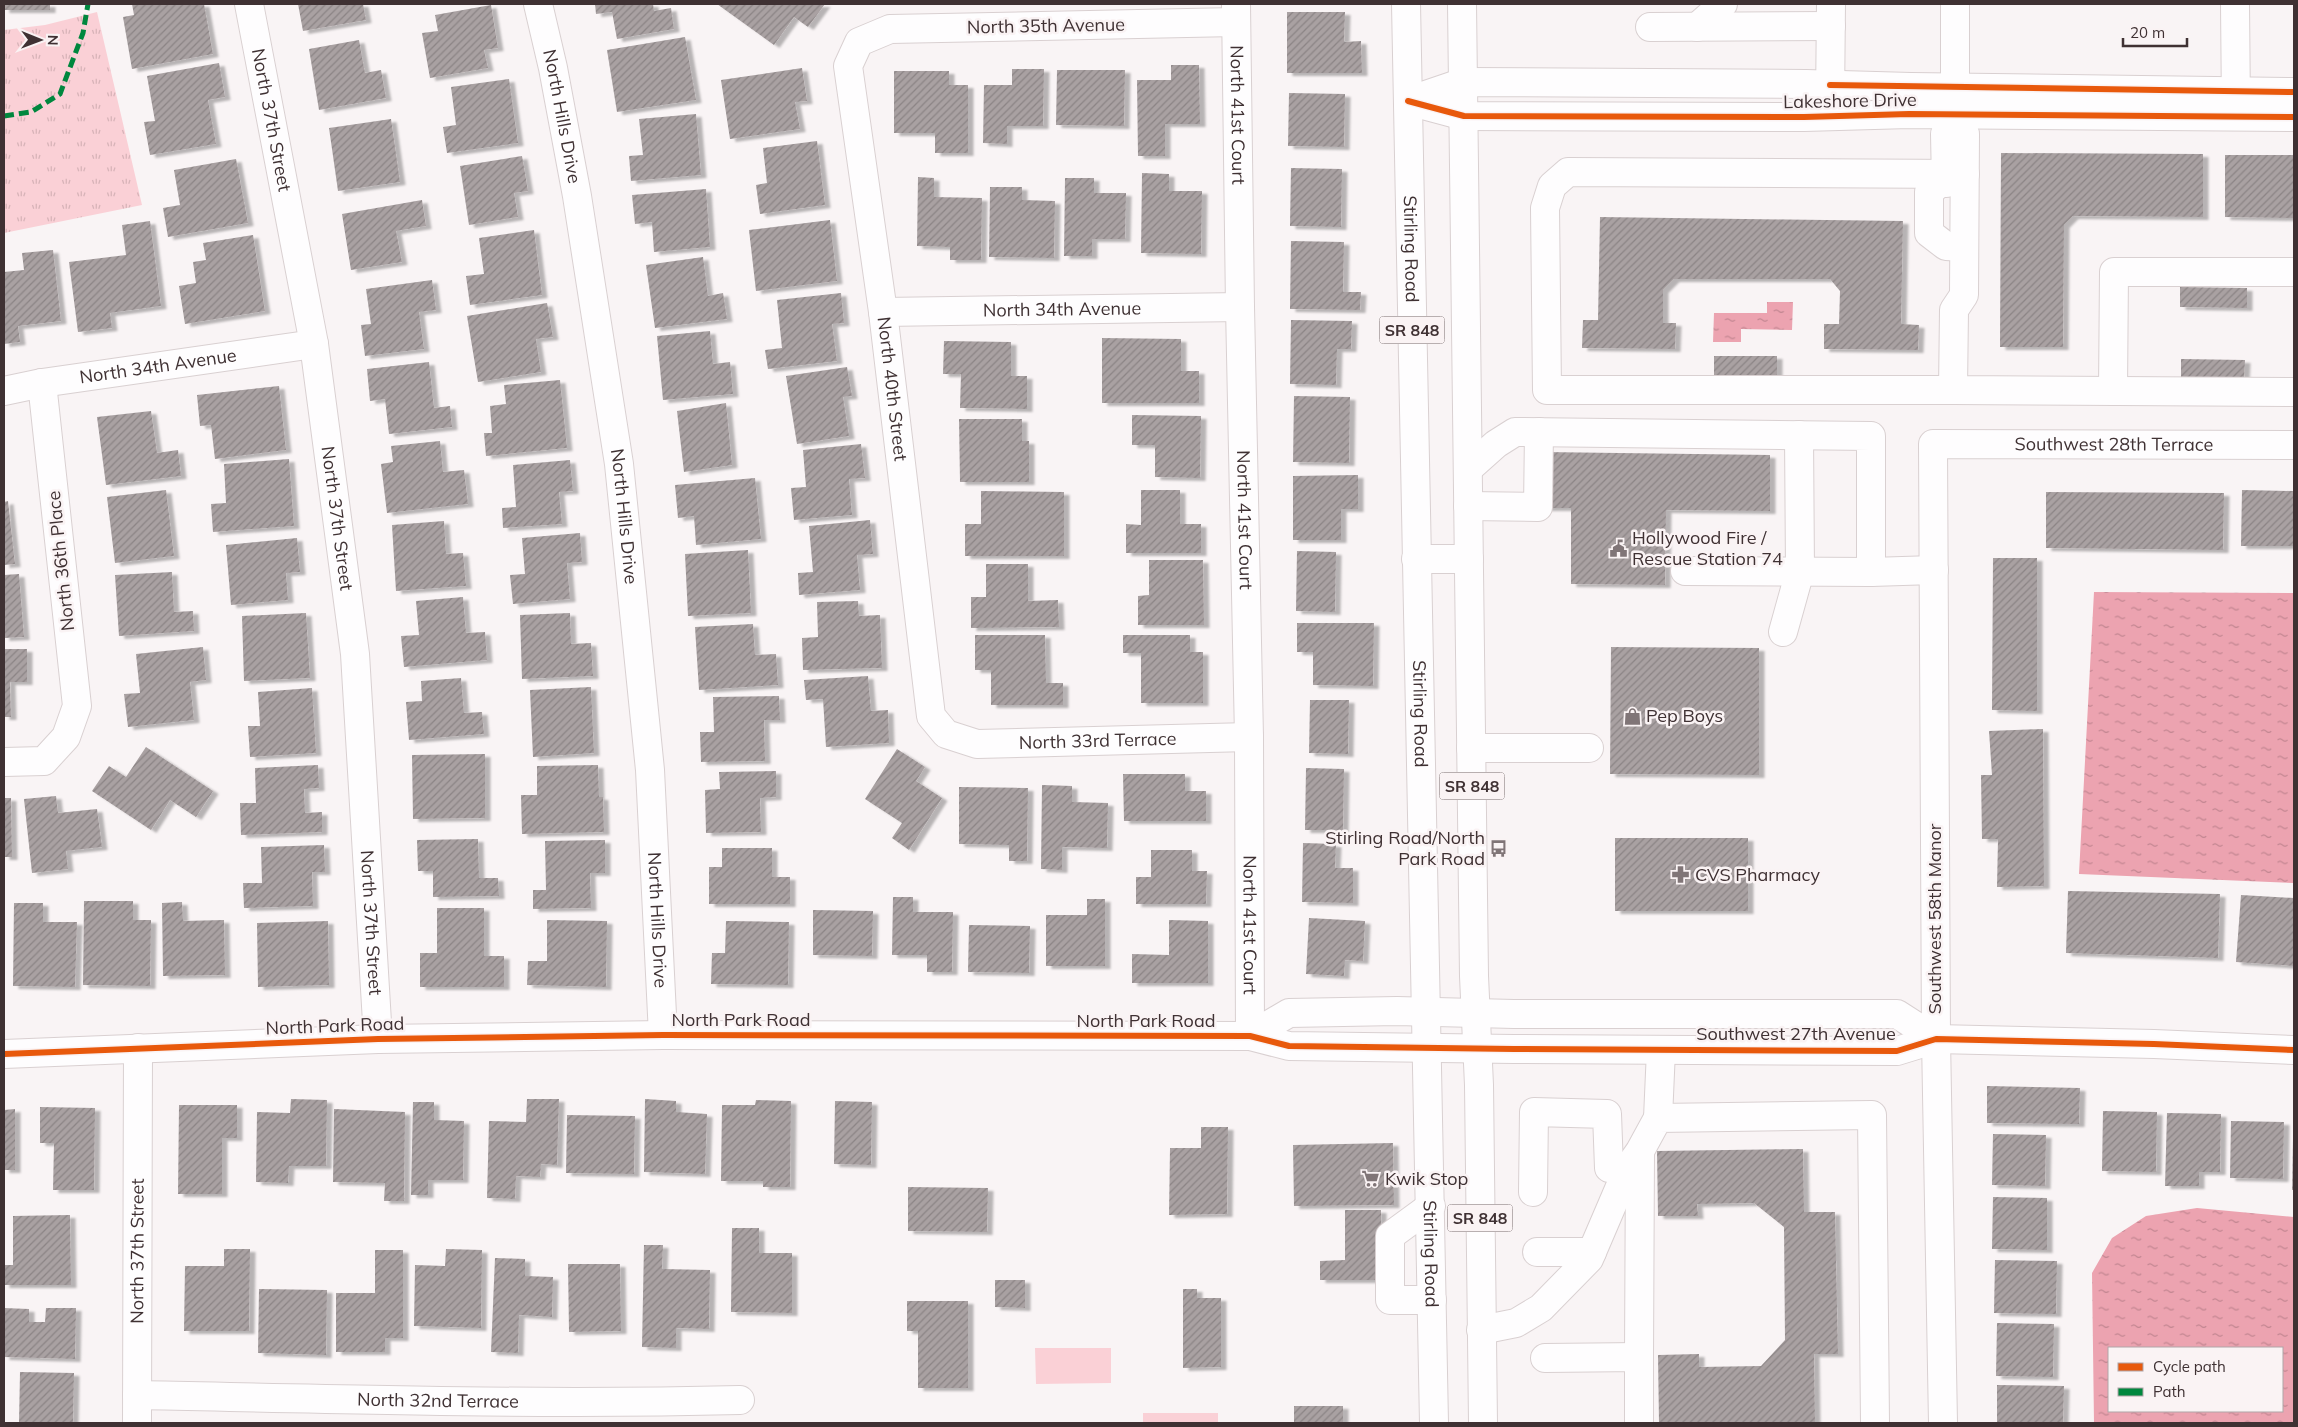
<svg xmlns="http://www.w3.org/2000/svg" width="2298" height="1427" font-family="Mulish,sans-serif">
<defs>
<pattern id="grass-tufts" width="24" height="20" patternUnits="userSpaceOnUse" patternTransform="scale(1.25)"><rect width="24" height="20" fill="#fad0d6"/><path d="M3 7l-1-3M5 7V3M7 7l1-3M15 17l-1-3M17 17v-4M19 17l1-3" fill="none" stroke="#d7b3b8"/></pattern>
<pattern id="water-ripples" width="26" height="14" patternUnits="userSpaceOnUse" patternTransform="scale(1.25)"><rect width="26" height="14" fill="#eca3b0"/><path d="M2 4q2-2 4 0t4 0M15 11q2-2 4 0t4 0" fill="none" stroke="#c18590"/></pattern>
<pattern id="building-hatch" width="6" height="6" patternUnits="userSpaceOnUse" patternTransform="scale(1.25)"><rect width="6" height="6" fill="#a9a1a2"/><path d="M-1 1l2-2M0 6l6-6M5 7l2-2" fill="none" stroke="#8b8485"/></pattern>
<filter id="shadow"><feDropShadow dx="5.5" dy="3" stdDeviation="1" flood-color="#0004"/></filter>
</defs>
<rect width="100%" height="100%" fill="#f9f4f5"/>
<path fill="url(#grass-tufts)" d="M97,12L142,205L4,233V30L45,25Z"/>
<path fill="#fad0d6" d="M1035,1348H1111V1383L1036,1384Z
M1143,1413H1218V1423H1143Z"/>
<path fill="url(#water-ripples)" fill-rule="evenodd" d="M1767,302H1793L1792,330L1741,329V342H1713L1714,313H1767Z
M2094,592L2294,593V883L2079,874Z
M2197,1208L2294,1217V1423H2094L2092,1273L2112,1238L2146,1216ZM2109,1348H2282V1411H2109Z"/>
<path fill="url(#building-hatch)" filter="url(#shadow)" d="M4,4H50V10H4Z
M132,4H204L213,54L132,69L123,17L134,15Z
M298,4H363L366,20L303,31Z
M595,4H653L654,11L671,8L674,29L617,39L612,12L596,14Z
M717,4H825L808,27L794,17L774,45Z
M491,5L498,48L484,50L488,68L430,78L422,33L438,31L435,15Z
M1287,12H1345L1344,42L1361,41L1362,73H1287Z
M685,37L696,100L617,112L607,50Z
M359,40L365,73L381,70L386,98L319,110L309,49Z
M219,63L225,97L208,100L216,144L150,155L144,122L155,121L147,76Z
M1171,65H1199L1200,124H1165V156H1138L1137,80H1171Z
M802,68L807,101L795,102L800,129L730,139L721,80Z
M1012,69H1044L1043,126H1007V144L983,143L984,85H1012Z
M1057,70H1125L1124,126L1056,125Z
M894,71H949V85H968V153H935V133H894Z
M509,79L518,143L447,153L443,127L456,125L451,87Z
M1289,93L1345,94L1344,147L1288,146Z
M696,114L701,175L631,181L629,156L643,155L639,119Z
M391,119L400,182L338,191L329,128Z
M817,141L825,205L760,214L756,185L767,183L763,148Z
M2001,153L2203,154V217L2073,216L2064,225L2063,347H2000Z
M2225,155H2294V218L2225,217Z
M522,156L528,191L514,193L518,217L469,225L460,166Z
M236,159L248,223L168,237L163,208L180,205L174,170Z
M1291,168L1342,169L1341,227L1290,226Z
M1142,173L1169,174V191H1202L1201,254L1141,253Z
M918,177L934,178V197L982,198L981,260H950V247L917,246Z
M1065,178H1094V193H1126L1125,239H1092V256H1064Z
M990,187H1022V200L1055,201L1054,258L989,257Z
M706,189L710,247L654,252L652,222L635,224L632,195Z
M422,200L426,226L396,231L402,262L351,270L342,214Z
M1600,217L1903,221L1901,324L1919,325L1918,350L1824,349V324H1839L1840,291L1830,279H1674L1663,290V323H1676L1675,349L1582,348L1583,320H1598Z
M830,220L837,281L756,291L749,230Z
M150,221L161,306L110,313L112,328L78,332L69,262L126,255L122,225Z
M534,230L542,295L470,305L466,276L484,274L479,238Z
M253,235L265,311L185,324L179,286L196,283L193,262L206,260L203,243Z
M1291,241L1344,242L1343,292H1361L1360,310L1290,309Z
M53,250L61,321L18,326L20,342L4,344V272L24,270L22,253Z
M703,257L708,296L723,293L727,319L655,328L646,265Z
M432,280L436,310L419,312L424,349L365,356L361,325L371,324L366,289Z
M2180,287L2247,288V308L2180,307Z
M841,293L844,323L832,324L837,361L768,369L765,350L782,348L777,300Z
M547,303L553,337L536,339L541,372L478,382L467,316Z
M1291,320L1352,321L1351,349H1337L1336,385L1290,384Z
M710,331L713,364L730,362L733,394L663,400L657,336Z
M1102,338L1181,339V371H1199V403H1102Z
M944,341L1011,342V376H1027V409L960,408L961,374H943Z
M1714,356H1777V378L1714,377Z
M2181,359L2245,360L2244,380L2181,379Z
M429,362L434,408L450,406L452,427L389,434L385,399L370,401L367,369Z
M847,367L852,396L843,397L849,436L797,444L786,376Z
M560,380L567,448L486,456L484,433H492L490,406L506,404L504,385Z
M279,386L286,450L215,459L211,425L200,426L197,395Z
M1294,396L1350,397L1349,463L1293,462Z
M726,403L732,465L684,472L677,411Z
M151,411L157,453L178,450L181,476L106,485L97,417Z
M1132,415L1201,416L1200,478L1155,477V445H1132Z
M959,419H1022V441H1029V482H960Z
M440,441L443,472L464,470L468,504L387,513L381,464L393,462L391,446Z
M861,444L865,478L849,479L852,515L794,520L791,488L806,487L803,450Z
M1543,452L1770,455V511L1666,510L1665,585L1571,584V508H1543Z
M289,459L294,526L213,532L211,504L226,503L224,464Z
M570,460L573,491L559,492L562,524L503,528L502,508L516,507L513,465Z
M1358,475V509H1341V540H1293V476Z
M755,478L761,539L696,545L694,516L678,518L675,485Z
M166,490L174,556L115,563L107,497Z
M1141,490H1180V524H1201V553H1126V524L1141,525Z
M2242,490L2294,491V546H2241Z
M981,491L1064,492V556H965V524H981Z
M2046,492L2224,493L2223,550L2046,548Z
M8,501L15,564L4,565V502Z
M870,520L873,554L857,555L860,590L799,595L798,573L813,572L809,526Z
M444,521L446,554L463,553L466,586L396,591L392,525Z
M580,533L582,562L567,563L570,599L513,604L510,575L525,574L522,538Z
M297,538L300,572L286,573L288,600L231,605L226,545Z
M748,550L751,613L688,616L685,554Z
M1297,551L1336,552L1335,612L1296,611Z
M1993,558H2037V711L1992,710Z
M1149,560H1203L1204,625H1138V596L1149,595Z
M986,564H1028V601L1058,600L1059,627L971,628V597H986Z
M172,572L174,612L193,611L194,631L119,636L115,575Z
M19,574L24,637L4,638V575Z
M463,597L466,633L485,632L487,660L404,667L401,636L419,635L416,601Z
M858,601L859,616L880,615L882,668L803,670L802,638L818,637L817,602Z
M306,613L310,678L244,681L242,616Z
M570,613L571,644L591,643L593,676L522,679L520,615Z
M1297,623H1374L1373,686L1313,685V652H1297Z
M753,624L755,655L776,654L778,685L699,690L695,627Z
M975,635H1045L1046,683H1063V705H991V670H975Z
M1123,635H1190V652H1203V703H1141V653H1123Z
M203,647L206,680L190,682L194,720L128,727L124,694L140,693L136,654Z
M1611,647L1759,648V775L1610,774Z
M4,649H27V682H10L11,717H4Z
M868,676L871,711L888,710L889,743L826,747L823,699L806,700L804,680Z
M461,678L464,713L482,712L484,734L409,740L406,702L422,701L421,681Z
M591,687L594,753L533,757L530,690Z
M312,688L316,753L250,757L248,726H260L258,692Z
M779,696L780,720H764L765,761L701,762L700,732H714L713,697Z
M1310,700H1349L1348,754L1309,753Z
M2043,729L2044,886L1997,887L1998,839H1982L1981,775H1992L1989,731Z
M146,747L213,791L196,817L170,800L151,830L92,791L109,766L126,777Z
M897,749L925,767L916,781L942,798L909,850L892,838L902,823L865,799Z
M485,754V818L413,819L412,755Z
M318,765L319,788L304,789L305,813L322,812V832L241,835L240,803H256L255,768Z
M598,765L599,797H603L604,832L522,834L521,795H537V766Z
M1306,768L1344,769L1343,830H1305Z
M776,771V797L760,798L761,832L706,833L705,790L720,789L719,772Z
M1123,774H1185V791H1206V821H1124Z
M1042,785L1072,786V802L1108,803L1107,848L1062,847V870L1041,869Z
M959,787L1028,788L1027,861H1009V845L959,844Z
M56,796L58,813L97,809L102,847L66,851L68,869L32,873L24,799Z
M4,798H11L12,857H4Z
M1615,838H1748V911H1615Z
M478,839L479,878H498L499,896L433,897V871H418L417,840Z
M605,840V873H590L591,908L533,909V890H546L545,841Z
M1303,843L1336,844L1335,868H1353V903L1302,902Z
M324,845L325,872H312L313,906L244,908L243,883H262L261,847Z
M722,848H772V877H790V904H709V867H722Z
M1151,850H1192V871H1207L1206,904H1136V877H1151Z
M2068,891L2220,894L2218,958L2066,953Z
M2241,895L2294,898V966L2236,962Z
M893,897H913V912H953L952,972H927V955H892Z
M1087,899H1105V966H1046V915H1087Z
M84,901H133V920H151L150,986L83,985Z
M182,902L183,921L224,920L225,975L163,976L162,903Z
M14,903H43V922H77L75,987L13,986Z
M437,908H484V956H504V987H420V953H437Z
M813,910L873,911L872,956L813,955Z
M1309,918L1365,921L1363,961L1345,960L1344,976L1306,974Z
M547,920L607,921L606,987L527,985L528,961H547Z
M1169,920L1208,921V983H1132V954L1169,955Z
M328,921L329,985L258,987L257,923Z
M726,921L789,922L788,985L711,984L712,953H725Z
M969,925L1030,926L1029,973L968,972Z
M1987,1086L2080,1088L2079,1124L1987,1123Z
M291,1099L327,1100L326,1166H289L288,1183L256,1182L257,1112L290,1113Z
M527,1099H559L557,1165L541,1164L540,1177L516,1176L515,1199L487,1198L489,1121L526,1122Z
M645,1099L676,1101V1112L707,1114L705,1174L644,1172Z
M756,1100L791,1101L790,1187H763V1181H721L722,1105H755Z
M835,1101L872,1102L871,1165L834,1164Z
M413,1102H434V1120L464,1121L463,1180H428V1195H411Z
M179,1105H237V1138H222V1194H178Z
M40,1107L95,1108L94,1190H53L54,1143H40Z
M15,1109V1170H4V1110Z
M334,1109L405,1112L404,1201H384L385,1183L333,1182Z
M2103,1111L2157,1112L2156,1172L2102,1171Z
M2167,1113L2221,1114L2220,1172H2199V1186H2165Z
M567,1115L635,1116L634,1174L566,1173Z
M2231,1121L2284,1122L2283,1179L2230,1178Z
M1201,1127H1228L1227,1214L1169,1215L1170,1148H1201Z
M1993,1134L2046,1135L2045,1186L1992,1185Z
M2293,1139H2294V1190H2292Z
M1393,1143L1394,1205L1294,1206L1293,1145Z
M1803,1149L1804,1212H1835L1838,1354H1814L1815,1423H1659L1658,1355L1699,1354V1367L1761,1366L1785,1340L1784,1227L1754,1203L1697,1204L1698,1216H1658L1657,1151Z
M908,1187L988,1188L987,1232L908,1231Z
M1993,1197L2047,1198V1250L1992,1249Z
M1345,1210H1381L1382,1280H1320V1261L1345,1260Z
M70,1215L71,1285H4V1265H13V1216Z
M732,1228H759V1253H792V1313L731,1312Z
M644,1245H663L662,1269L710,1270L709,1329L676,1328V1348L642,1347Z
M224,1249H250L249,1331H184L185,1266H224Z
M446,1249L482,1250L481,1328L414,1326L415,1265L445,1266Z
M375,1250H403V1338H385V1352H336V1293H375Z
M495,1258L525,1259V1276L553,1277L552,1317L519,1315L518,1353L491,1352Z
M1995,1260L2057,1261L2056,1314L1994,1313Z
M568,1264H620L621,1331L569,1332Z
M995,1280H1025V1308L995,1307Z
M259,1289L327,1290L326,1355L258,1353Z
M1183,1289H1197V1298H1221V1367L1183,1368Z
M907,1301H968V1388H918V1331H907Z
M4,1308L29,1309V1322H45L46,1308H76L75,1359L4,1357Z
M1997,1323L2054,1324L2053,1377L1996,1376Z
M20,1372L74,1373L73,1423H19Z
M1997,1385L2064,1386L2063,1423H1997Z
M1294,1406H1343V1423H1294Z"/>
<g fill="none" stroke-linecap="round" stroke-linejoin="round">
<defs>
<g id="minor">
<path id="s1" d="M249,4L314,344L355,654L378,1039"/>
<path id="s2" d="M538,4L553,68L577,196L619,464L650,770L663,1035"/>
<path d="M2235,4L2236,110"/>
<path id="s3" d="M1236,5L1240,307L1249,737L1250,1036"/>
<path id="s4" d="M1236,22L890,29L859,42L848,66L883,312L931,716L946,734L977,744L1249,737"/>
<path d="M1650,27L1831,26"/>
<path d="M1697,27L1723,4"/>
<path d="M1408,101L1464,82L1806,84L1911,87L2294,92"/>
<path d="M1408,101L1464,116L1804,117L1909,114L2294,117"/>
<path d="M1830,102L1831,4"/>
<path d="M1955,126L1965,134L1964,295L1954,310L1953,390L2294,392"/>
<path d="M1946,178L1929,192V233L1946,246L1964,247"/>
<path d="M1946,183L1945,134L1955,126V4"/>
<path id="s5" d="M883,312L1240,307"/>
<path d="M1953,390H1547L1545,208L1552,186L1568,172L1965,174"/>
<path id="s6" d="M4,391L42,383L314,344"/>
<path d="M2113,391L2114,272H2294"/>
<path d="M1468,469L1496,444L1515,432L1871,436V572"/>
<path d="M1468,506L1538,507L1539,432"/>
<path d="M1416,559H1469"/>
<path d="M1685,571L1871,572L1934,570"/>
<path d="M1783,632L1800,571L1799,435"/>
<path d="M1471,748H1589"/>
<path d="M4,762L44,761L66,737L77,706L42,383"/>
<path d="M1250,1036L1289,1013L1397,1011L1514,1014H1897L1936,1039"/>
<path d="M4,1054L378,1039L663,1035L1250,1036L1289,1046L1514,1049L1897,1051L1936,1039L2154,1044L2294,1050"/>
<path d="M1658,1118L1661,1050"/>
<path d="M1533,1192L1534,1112L1607,1114L1609,1168H1628"/>
<path d="M1431,1206L1390,1236V1300H1432"/>
<path d="M1537,1252H1592"/>
<path d="M1481,1330L1516,1323L1541,1308L1589,1259L1628,1168L1640,1151L1658,1118L1872,1115L1875,1423"/>
<path d="M1639,1357L1640,1153"/>
<path d="M1545,1358L1639,1357V1423"/>
<path id="s7" d="M137,1395C338,1399 539,1405 740,1400"/>
<path id="s8" d="M137,1423L138,1048"/>
<path id="s9" d="M1943,1423L1936,1039L1933,444L2294,445"/>
</g>
<g id="major">
<path id="s10" d="M1406,4L1434,1423"/>
<path d="M1462,4L1474,976L1479,1085L1483,1423"/>
</g>
</defs>
<use href="#minor" stroke="#d9d0d1" stroke-width="30"/>
<use href="#major" stroke="#d9d0d1" stroke-width="30"/>
<use href="#minor" stroke="#fefdfe" stroke-width="28"/>
<use href="#major" stroke="#fefdfe" stroke-width="28"/>
<path stroke="#00873e" stroke-width="5" stroke-dasharray="10 5" stroke-linecap="butt" d="M4,116L31,112L60,94L83,33L88,4"/>
<defs>
<path id="cycleway" d="M1830,85L2294,92
M1408,101L1464,116L1804,117L1909,114L2294,117
M4,1054L378,1039L663,1035L1250,1036L1289,1046L1514,1049L1897,1051L1936,1039L2154,1044L2294,1050"/>
</defs>
<use href="#cycleway" stroke="#faf3f4" stroke-width="9"/>
<use href="#cycleway" stroke="#e8590c" stroke-width="6"/>
</g>
<defs>
<symbol id="civic-bare" viewBox="-9 -9 18 18"><path d="M-.6-6.5H3V-4.5H.6V-3L4-1V1h2V6H-6V1h2V-1L-.6-3ZM-1.2 2.5V6h2.4V2.5Z" fill="#807577" stroke="#faf3f4" stroke-width="2.5" paint-order="stroke"/></symbol>
<symbol id="shop-bare" viewBox="-9 -9 18 18"><path d="M-5-2.5h2.3a2.7 3.5 0 0 1 5.4 0H5L5.5 6h-11ZM-1.5-2.5h3a1.5 2.3 0 0 0-3 0Z" fill="#807577" stroke="#faf3f4" stroke-width="2.5" paint-order="stroke"/></symbol>
<symbol id="bus-bare" viewBox="-9 -9 18 18"><path d="M-5-6H5V4H4V6H2V4H-2V6H-4V4H-5ZM-3.5-4V0h7V-4ZM-3.5 1.2v1.5H-2V1.2ZM2 1.2v1.5H3.5V1.2Z" fill="#807577" stroke="#faf3f4" stroke-width="2.5" paint-order="stroke"/></symbol>
<symbol id="pharmacy-bare" viewBox="-9 -9 18 18"><path d="M-2-6h4v4h4v4h-4v4h-4v-4h-4v-4h4Z" fill="#807577" stroke="#faf3f4" stroke-width="2.5" paint-order="stroke"/></symbol>
<symbol id="supermarket-bare" viewBox="-9 -9 18 18"><path d="M-6-5.5h2.5l.6 2H6L4.5 2H-2.5L-4.4-4H-6ZM-1.5 3.2a1.3 1.3 0 1 0 .1 0ZM3 3.2a1.3 1.3 0 1 0 .1 0Z" fill="#807577" stroke="#faf3f4" stroke-width="2.5" paint-order="stroke"/></symbol>
</defs>
<g fill-rule="evenodd">
<use href="#civic-bare" x="1606" y="536" width="25" height="25"/>
<use href="#shop-bare" x="1620" y="704" width="25" height="25"/>
<use href="#bus-bare" x="1486" y="836" width="25" height="25"/>
<use href="#pharmacy-bare" x="1668" y="862" width="25" height="25"/>
<use href="#supermarket-bare" x="1358" y="1166" width="25" height="25"/>
</g>
<g text-anchor="middle" stroke-width="5" stroke-linejoin="round" paint-order="stroke">
<g fill="#faf3f4" stroke="#776b6d" stroke-width="1">
<rect x="1379.5" y="316.5" width="65" height="27" rx="4"/>
<rect x="1439.5" y="772.5" width="65" height="27" rx="4"/>
<rect x="1447.5" y="1204.5" width="65" height="27" rx="4"/>
</g>
<g font-size="16" font-weight="bold" fill="#3f3133">
<text x="1412" y="336">SR 848</text>
<text x="1472" y="792">SR 848</text>
<text x="1480" y="1224">SR 848</text>
</g>
<g font-size="18" fill="#3f3133" stroke="#faf3f4">
<text transform="translate(1046 26) rotate(-1)" y="6">North 35th Avenue</text>
<text transform="translate(1850 101) rotate(-1)" y="6">Lakeshore Drive</text>
<text dy="6" stroke="none"><textPath href="#s3" startOffset="110">North 41st Court</textPath></text>
<text dy="6" stroke="none"><textPath href="#s2" startOffset="115">North Hills Drive</textPath></text>
<text dy="6" stroke="none"><textPath href="#s1" startOffset="118">North 37th Street</textPath></text>
<text dy="6" stroke="none"><textPath href="#s10" startOffset="245">Stirling Road</textPath></text>
<text dy="6" stroke="none"><textPath href="#s5" startOffset="179">North 34th Avenue</textPath></text>
<text dy="6" stroke="none"><textPath href="#s6" startOffset="156">North 34th Avenue</textPath></text>
<text dy="6" stroke="none"><textPath href="#s4" startOffset="732">North 40th Street</textPath></text>
<text dy="6" stroke="none"><textPath href="#s9" startOffset="1160">Southwest 28th Terrace</textPath></text>
<text dy="6" stroke="none"><textPath href="#s2" startOffset="520">North Hills Drive</textPath></text>
<text dy="6" stroke="none"><textPath href="#s1" startOffset="522">North 37th Street</textPath></text>
<text dy="6" stroke="none"><textPath href="#s3" startOffset="515">North 41st Court</textPath></text>
<text transform="translate(61 561) rotate(-96)" y="6">North 36th Place</text>
<text dy="6" stroke="none"><textPath href="#s10" startOffset="710">Stirling Road</textPath></text>
<text dy="6" stroke="none"><textPath href="#s4" startOffset="1238">North 33rd Terrace</textPath></text>
<text transform="translate(1935 919) rotate(-90)" y="6">Southwest 58th Manor</text>
<text dy="6" stroke="none"><textPath href="#s2" startOffset="925">North Hills Drive</textPath></text>
<text dy="6" stroke="none"><textPath href="#s1" startOffset="928">North 37th Street</textPath></text>
<text dy="6" stroke="none"><textPath href="#s3" startOffset="920">North 41st Court</textPath></text>
<text x="741" y="1026">North Park Road</text>
<text x="1146" y="1027">North Park Road</text>
<text transform="translate(335 1026) rotate(-2)" y="6">North Park Road</text>
<text x="1796" y="1040">Southwest 27th Avenue</text>
<text dy="6" stroke="none"><textPath href="#s8" startOffset="172">North 37th Street</textPath></text>
<text dy="6" stroke="none"><textPath href="#s10" startOffset="1250">Stirling Road</textPath></text>
<text dy="6" stroke="none"><textPath href="#s7" startOffset="301">North 32nd Terrace</textPath></text>
</g>
<g font-size="18" fill="#3f3133" stroke="#faf3f4" text-anchor="start">
<text x="1632" y="544">Hollywood Fire /<tspan x="1632" dy="21">Rescue Station 74</tspan></text>
<text x="1646" y="722">Pep Boys</text>
<text x="1485" y="844" text-anchor="end">Stirling Road/North<tspan x="1485" dy="21">Park Road</tspan></text>
<text x="1695" y="881">CVS Pharmacy</text>
<text x="1385" y="1185">Kwik Stop</text>
</g>
</g>
<rect width="2298" height="1427" fill="none" stroke="#3f3133" stroke-width="10"/>
<rect x="2108" y="1347" width="175" height="65" fill="#faf3f4" stroke="#afa5a7"/>
<rect x="2118" y="1363" width="25" height="8" fill="#e8590c" stroke="#afa5a7"/>
<text x="2153" y="1372" font-size="15" fill="#3f3133">Cycle path</text>
<rect x="2118" y="1388" width="25" height="8" fill="#00873e" stroke="#afa5a7"/>
<text x="2153" y="1397" font-size="15" fill="#3f3133">Path</text>
<g transform="translate(40 40) rotate(91)" stroke="#faf3f4" stroke-width="4" paint-order="stroke">
<path d="M0-4L9 19L0 12L-9 19Z" fill="#3f3133"/>
<text y="-8" font-size="14" font-weight="bold" text-anchor="middle" fill="#3f3133">N</text>
</g>
<path d="M2123 38v8h64v-8" fill="none" stroke="#3f3133" stroke-width="2.5"/>
<text x="2130" y="38" font-size="15" fill="#3f3133" stroke="#faf3f4" stroke-width="4" paint-order="stroke">20 m</text>
</svg>
